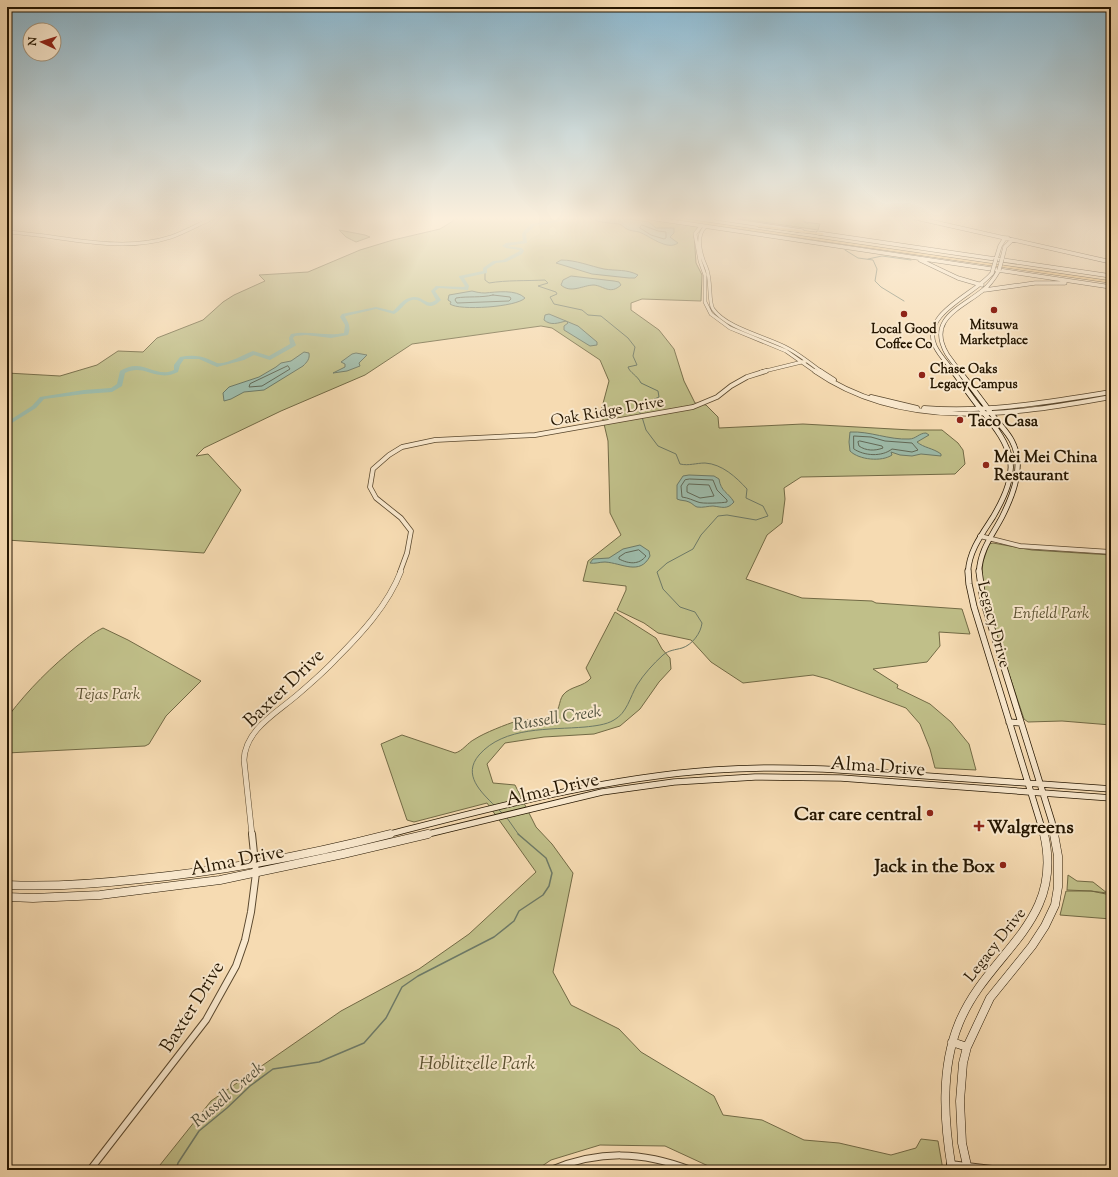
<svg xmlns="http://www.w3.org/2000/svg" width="1118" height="1177" font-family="'Sorts Mill Goudy',serif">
<rect width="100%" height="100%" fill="#f6dbb2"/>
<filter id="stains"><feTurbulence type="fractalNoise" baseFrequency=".005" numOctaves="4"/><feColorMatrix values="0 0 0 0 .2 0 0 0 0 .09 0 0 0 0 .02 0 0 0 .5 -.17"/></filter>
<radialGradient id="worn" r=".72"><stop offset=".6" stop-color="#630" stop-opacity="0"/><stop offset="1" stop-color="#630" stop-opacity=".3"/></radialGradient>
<path fill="#c0bf89" stroke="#726a45" d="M453,218H647L699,227L694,234L696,263L702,275L701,301L642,299L631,303V310L659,330L674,349L684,381L695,403L706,405L718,417L719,428L803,424L911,430H942L958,443L963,450L965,464L955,474L801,477L784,488L785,499L782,523L767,535L746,579L802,598L872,601L876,603L962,609L970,634L939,632L940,646L927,662L873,669L898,685L897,688L930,704L951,722L969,744L976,770L935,768L930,749L920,724L906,708L828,679L813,675L743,683L711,662L691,640L658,633L644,623L617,610L626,590V586L583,581L588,561L621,535L610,513L608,441L601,411L609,381L600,360L552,328L541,326L412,344L365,375L281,411L204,448L196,456L208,454L241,490L204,553L7,540V373L60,376L97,365L118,351L143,352L157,338L203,320L223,302L234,295L265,281L259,275L308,272L360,250L393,240L440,229L453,221Z
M735,218H804V222L820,224L818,230Z
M339,230L365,235L370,237L356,242L346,237Z
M993,543L1032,550L1111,555V725L1062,721L1028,722L1024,719L983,596L982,571L983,562L989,544Z
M615,612L656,638L662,649L670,658L671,669L659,682L640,709L620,726L594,734L544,737L505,743L487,764L493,783L515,785L536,827L552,844L573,873L553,972L571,1005L619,1029L641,1052L714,1096L723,1115L762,1120L804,1140L839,1143L891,1155L916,1148L921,1139L938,1141L943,1170H717L665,1146L600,1145L551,1160L536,1170H156L211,1101L341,1011L419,969L469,934L536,872L487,803L414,822L407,820L381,744L402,735L455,753C463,751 467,743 475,739C484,733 507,724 517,721C528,718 540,721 551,716C561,711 558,702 563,695C570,686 584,687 591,678L586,668Z
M103,628L128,640L201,681L166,716L149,744L145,746L7,753V718L9,715C29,689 51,667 77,646C85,640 94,632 103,628Z
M1068,875L1077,881L1093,882L1107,893L1091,891L1067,890Z
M1066,891H1091L1111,895V919L1060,915Z"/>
<path fill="#9dbbaa" stroke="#6d7966" d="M598,218H620L649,222L656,228H674V233L670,237L678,243C667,251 650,236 639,232C635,231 630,231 627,229C624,228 623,225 619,224C612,223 604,223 597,221L595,220Z
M561,260C576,260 590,266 604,269C616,271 627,269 638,275L635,278H629L592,274L556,263Z
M571,276L614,281L619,282L621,285C610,295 604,286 594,285C583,285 571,294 561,285L563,280Z
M472,291C476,292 480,293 485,293C496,292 516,289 525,298C517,307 459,311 450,304L451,302L448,300L449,295Z
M549,314L578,326L597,342V345L590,346L564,330V326L568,323L566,321C558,323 551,326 544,320L545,315Z
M304,352L309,353C310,359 307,362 303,366L264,390L244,392L231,399L224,401L223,393L229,387L259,377L276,367L281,363L291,361Z
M356,353L367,355L359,363L360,366L347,371L333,373L345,367V364L341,362L352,354Z
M850,432C870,431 889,440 909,439C916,439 919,433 926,433L929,435L917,442C924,448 933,448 941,454V456L921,454L912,456L900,455L891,452L892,455C882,462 859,460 850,451L849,442Z
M689,475L714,476L719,479C721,492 728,492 734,502C727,510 722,507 713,506C708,506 703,508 697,507C694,506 692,503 689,502C685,500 681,501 677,499V485L683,476Z
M640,545L649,551L650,556C640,576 622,563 605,562C599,562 595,564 590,563L593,559L609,558L623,549Z"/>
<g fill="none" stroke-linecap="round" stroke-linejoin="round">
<path stroke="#616856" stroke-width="1" d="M642,225L658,231L666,232V238L664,239L651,235L640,228Z
M493,295L510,297L511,299L509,301L457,303L455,300L456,298C468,296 481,298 493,295Z
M288,366L290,369L262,386L249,387L250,384Z
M854,436L871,437L885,441L912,443L918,450L912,452L892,449C882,457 864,456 854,449Z
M860,441L882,446L883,448C875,451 866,451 859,446L858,442Z
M690,479L713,480L717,490L727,500V502C723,503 701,504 698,502C692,500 689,498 682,497L681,486L685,480Z
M689,484L709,485L714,496L700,498L687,492V487Z
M639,550L646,556C639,565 629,564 619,559V557L625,553Z"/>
<path stroke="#6d7966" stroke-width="1" d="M800,218L808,224
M845,250L858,258L873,260L877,269L875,281L881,287L904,301
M868,259L882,256L911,260
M485,272V280L489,283C506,280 527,281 545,280L548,283L538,286L556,292L557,294L550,297L554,304L582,310L588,315L601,316L628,338L635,347L633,356L637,365L628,367C630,373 637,375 641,383L658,391L659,397L637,407L641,415
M495,806C481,792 462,775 479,755C504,726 550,730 585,727C594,726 606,725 614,720C627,713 630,697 637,685C644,674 653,664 663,655C669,650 675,650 682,648C692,645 701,633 702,623L695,612L680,607L663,589L657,572L667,563L693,549L701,535L718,516L727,515L756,520L768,516L763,506L746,498L747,489C736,477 722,464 705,463C696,463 689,466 680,464L676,454L658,446L646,430L642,417
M498,809L503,814
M507,818L519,835"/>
<path stroke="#6d7966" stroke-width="1.5" d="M176,1170L178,1163L199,1131L227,1108L250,1086L273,1069L319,1062L364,1043L386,1018L402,987L418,976L494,937L514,921L519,911L543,895L549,886L552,873L546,858L518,834"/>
<path fill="#9dbbaa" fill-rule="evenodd" d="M571,218H579L534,226L532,229L526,234L527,243L507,246L522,248L524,251L522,254L506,262L496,263L487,269V273L464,278L469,286L468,290L439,288L435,291L441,300C426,315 424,297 412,300C404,302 401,311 394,314L376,309L346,316L345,317C349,323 351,328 348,335L331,338L306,335L295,336L293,338L296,345L295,346L270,360L254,355L244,360L217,367L199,359H184L180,365L178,372C156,383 145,363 125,373L122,386L112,392L84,394L44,399L36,408L7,426V422L32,406L40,397L84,390L111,388L117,384L120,371C125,368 130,366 136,366C149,366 160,377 174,370V365L180,357C190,355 199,355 208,359C211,360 214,362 217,363C226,365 245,354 253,351L269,356L290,344L289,338L291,334C309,330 326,337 344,333L345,325L340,317L342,314L376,307L393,311C398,307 402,300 409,298C423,293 425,308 436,300L431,291L436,286L464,287L465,286L459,277V276L483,271V268L493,261L503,260L518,252L520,251L519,250L506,248L502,246L506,243L523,241L522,234C524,229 528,228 531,224Z"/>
<defs>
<path id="tertiary-far3" d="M701,226L695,234L700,261L705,275V302L711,314L730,328L786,351L816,372
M705,227C695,237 701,256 706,267C712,280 708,302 713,309C727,329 768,337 789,349C800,355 811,364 822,372
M7,232C61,235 118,254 171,237C185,232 199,224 213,218
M761,372L806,361"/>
<path id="tertiary-far2" d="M815,371C903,432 1012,415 1111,397
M820,371L834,380
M871,397L917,408
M924,408C988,413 1048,402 1111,392
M980,536L1020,546L1111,552
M400,572L407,553L411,531L401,518L376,498L370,487L373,469L389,455L402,447L435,440L535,435L693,407L717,397L731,386L747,377L766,371"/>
<path id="tertiary-far1" d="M252,835L244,760C245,730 276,713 296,696C310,684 324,672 336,659C361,634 388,605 401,571"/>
<path id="tertiary" d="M950,1164L1000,1170
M90,1170L206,1020L236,966L245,940L251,912L256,873L252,834
M551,1170C599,1150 642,1151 691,1170"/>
<path id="secondary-far3" d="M650,218L1111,287
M716,218L802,231
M916,218L1111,262
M818,233L1111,276
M996,259L1000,246L1005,238H1008
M1002,259L1005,247L1012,240
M920,260L958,278L982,285
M985,290L1035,283H1065
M954,372C948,364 939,355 935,346C920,313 976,294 992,273
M960,372C956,366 951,360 947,354C927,320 959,309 982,291C990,285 994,279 999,270"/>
<path id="secondary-far2" d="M953,371C962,383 970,396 980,408C1014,450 1022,467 993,517C982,534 969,551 968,572
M959,371C971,386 983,402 994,417C1000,425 1008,433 1012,441C1025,466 1013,495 1002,517C992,536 980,550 979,572"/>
<path id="secondary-far1" d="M968,571L969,584L974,607L1044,835
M979,571L983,600L1052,822L1054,835
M1009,722L1021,723
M386,835C495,807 603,778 714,770C781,765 847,770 913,775C979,780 1045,784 1111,789
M424,835L602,792L674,782L755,777L841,778L1111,798"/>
<path id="secondary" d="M7,885C52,887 96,884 140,879C225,871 308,855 390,834
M7,897L33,898L100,895L220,880L343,854L428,834
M952,1042L967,1047
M952,1170C944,1122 940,1069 959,1023C988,952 1065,923 1044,834
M968,1170L962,1143L960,1101L963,1063L967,1047L990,998L1032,946L1045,926L1055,905L1058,887V856L1054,834"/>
<path id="motorway" d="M669,218H678L1111,281V283L671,219Z
M759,225L822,233L824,234L822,235L758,227L757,226Z"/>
</defs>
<use href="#tertiary-far3" stroke="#59472d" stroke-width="4"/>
<use href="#tertiary-far2" stroke="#59472d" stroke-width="5.5"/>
<use href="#tertiary-far1" stroke="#59472d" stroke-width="6"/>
<use href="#tertiary" stroke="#59472d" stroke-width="8"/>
<use href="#secondary-far3" stroke="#251601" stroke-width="4.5"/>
<use href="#secondary-far2" stroke="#251601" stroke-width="6"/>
<use href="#secondary-far1" stroke="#251601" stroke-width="7"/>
<use href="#secondary" stroke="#251601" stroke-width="9"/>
<use href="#motorway" stroke="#251601" stroke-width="1"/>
<use href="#tertiary-far3" stroke="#f9e8cd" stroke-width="3"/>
<use href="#tertiary-far2" stroke="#f9e8cd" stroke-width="4"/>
<use href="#tertiary-far1" stroke="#f9e8cd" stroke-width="5"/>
<use href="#tertiary" stroke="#f9e8cd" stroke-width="6"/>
<use href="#secondary-far3" stroke="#f9e8cd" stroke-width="3.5"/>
<use href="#secondary-far2" stroke="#f9e8cd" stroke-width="4.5"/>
<use href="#secondary-far1" stroke="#f9e8cd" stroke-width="5.5"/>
<use href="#secondary" stroke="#f9e8cd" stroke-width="8"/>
<use href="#motorway" fill="#ebbe79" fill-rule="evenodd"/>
<defs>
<path id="secondary-bridge" d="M999,270L1002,259
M992,273L996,259"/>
</defs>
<use href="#secondary-bridge" stroke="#251601" stroke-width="4.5" stroke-linecap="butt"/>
<use href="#secondary-bridge" stroke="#f9e8cd" stroke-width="3.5"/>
</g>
<linearGradient id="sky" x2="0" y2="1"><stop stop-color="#8ab7cf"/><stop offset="0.57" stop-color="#fbefdc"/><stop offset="1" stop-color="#fbefdc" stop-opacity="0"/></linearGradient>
<rect width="1118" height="383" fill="url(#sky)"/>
<g fill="#8f2418" stroke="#f9e8cd" stroke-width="1.5">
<circle cx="994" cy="310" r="4"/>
<circle cx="904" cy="314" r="4"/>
<circle cx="922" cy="375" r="4"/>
<circle cx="960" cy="420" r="4"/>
<circle cx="986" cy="465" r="4"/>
<circle cx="930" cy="813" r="4"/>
<path d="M977 820h4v4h4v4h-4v4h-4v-4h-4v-4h4z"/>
<circle cx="1003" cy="865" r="4"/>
</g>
<g text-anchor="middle" stroke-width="4" stroke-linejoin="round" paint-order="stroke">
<g font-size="13" font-weight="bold" fill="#251601" stroke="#f9e8cd">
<text x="994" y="329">Mitsuwa<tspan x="994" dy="15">Marketplace</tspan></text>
<text x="904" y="333">Local Good<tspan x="904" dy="15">Coffee Co</tspan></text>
<text x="930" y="373" text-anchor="start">Chase Oaks<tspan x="930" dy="15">Legacy Campus</tspan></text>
</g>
<g font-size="16" fill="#251601" stroke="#f9e8cd">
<text transform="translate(607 410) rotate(-10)" y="6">Oak Ridge Drive</text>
<text transform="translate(995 624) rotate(75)" y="6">Legacy Drive</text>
<text transform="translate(994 944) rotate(-52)" y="6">Legacy Drive</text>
</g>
<g font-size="16" font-weight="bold" fill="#251601" stroke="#f9e8cd" text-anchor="start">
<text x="968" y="426">Taco Casa</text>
<text x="994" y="462">Mei Mei China<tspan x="994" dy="18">Restaurant</tspan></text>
</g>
<g font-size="16" font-style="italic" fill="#5b5131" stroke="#f9e8cd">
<text x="1051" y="618">Enfield Park</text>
<text x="108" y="699">Tejas Park</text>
</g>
<g font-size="17" font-style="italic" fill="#4f503c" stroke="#f9e8cd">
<text transform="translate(557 717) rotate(-9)" y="6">Russell Creek</text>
<text transform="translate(227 1094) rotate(-41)" y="6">Russell Creek</text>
</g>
<g font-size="19" fill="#251601" stroke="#f9e8cd">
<text transform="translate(283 687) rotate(-44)" y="7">Baxter Drive</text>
<text transform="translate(878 765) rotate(4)" y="7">Alma Drive</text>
<text transform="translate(552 788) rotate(-13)" y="7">Alma Drive</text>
<text transform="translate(237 859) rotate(-11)" y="7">Alma Drive</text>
<text transform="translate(191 1006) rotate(-58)" y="7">Baxter Drive</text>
</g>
<g font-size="19" font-weight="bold" fill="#251601" stroke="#f9e8cd" text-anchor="end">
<text x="922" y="820">Car care central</text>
<text x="987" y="833" text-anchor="start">Walgreens</text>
<text x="995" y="872">Jack in the Box</text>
</g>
<g font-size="19" font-style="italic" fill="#5b5131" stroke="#f9e8cd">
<text x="477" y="1069">Hoblitzelle Park</text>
</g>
</g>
<rect width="1118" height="1177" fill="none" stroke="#f6dbb2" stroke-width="24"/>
<rect x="8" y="8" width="1102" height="1161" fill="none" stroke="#251601" stroke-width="2"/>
<rect x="12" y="12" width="1094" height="1153" fill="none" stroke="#251601"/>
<g transform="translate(42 42) rotate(274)"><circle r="19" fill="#f9e8cd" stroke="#a4947b"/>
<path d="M0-3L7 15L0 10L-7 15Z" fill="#8f2418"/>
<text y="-6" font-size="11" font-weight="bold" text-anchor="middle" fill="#251601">N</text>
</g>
<rect width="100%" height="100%" filter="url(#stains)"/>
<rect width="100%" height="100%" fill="url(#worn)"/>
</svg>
